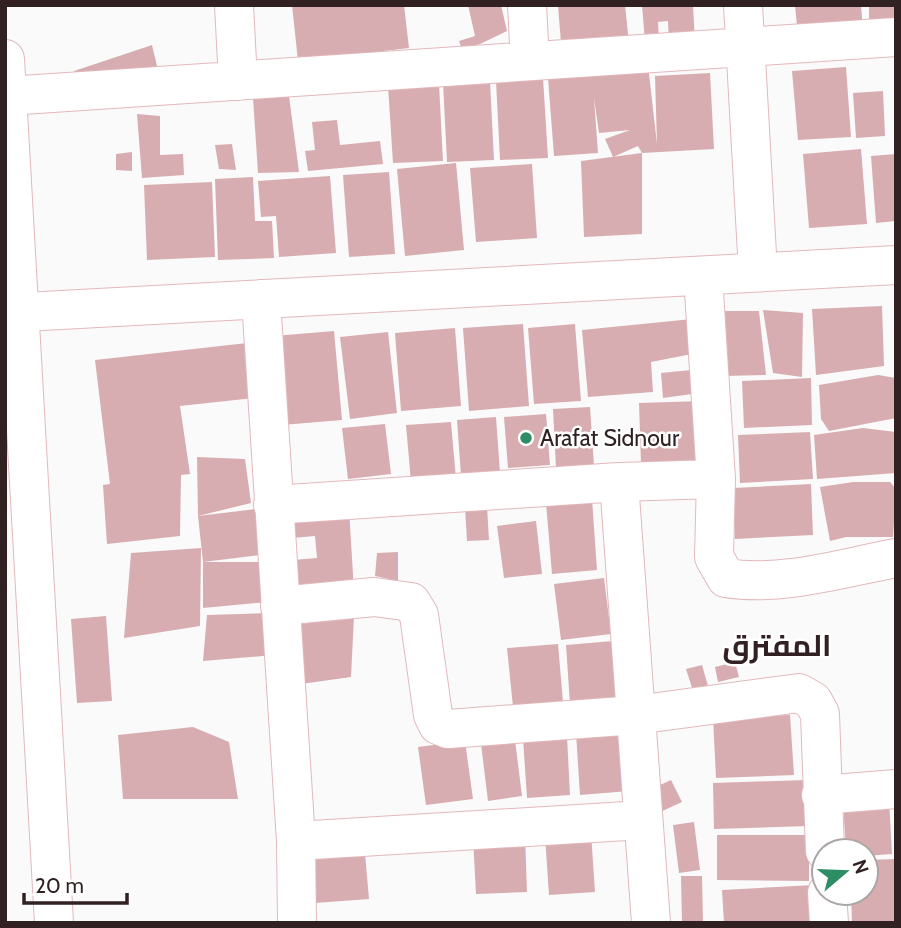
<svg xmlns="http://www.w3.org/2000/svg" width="901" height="928" font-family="Cabin,Cairo,sans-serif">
<rect width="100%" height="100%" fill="#fafafa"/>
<path fill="#d7adb1" d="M292,5H404L409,48L298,61Z
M468,5H501L507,31L480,44L462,49L459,41L475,36Z
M558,5H625L630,53L562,56Z
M642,5H693L695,44L669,45L668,21L658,22L659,41L645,42Z
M795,5H861L863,31L798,37Z
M869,5H896V28L869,29Z
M152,45L158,70L77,81L74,71Z
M648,65L657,144L655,76L710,73L714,149L642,153L638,146L613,157L605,139L630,130L599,133L594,98L598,153L554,156L548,78Z
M846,67L851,137L798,140L792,71Z
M543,78L548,158L500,160L496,81Z
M490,81L494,160L447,162L443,83Z
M439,84L443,161L393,163L388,86Z
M883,91L885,136L856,138L853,93Z
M289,96L299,172L258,173L253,98Z
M137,114L160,116V155L183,154L184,175L142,178Z
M337,120L340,145L380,141L383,164L308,171L305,151L315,150L312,122Z
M232,144L236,170L219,169L215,145Z
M861,149L867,224L809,228L803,154Z
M132,152V171L116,170V154Z
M642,153V234L584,237L581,161Z
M896,154V221L876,223L871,156Z
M456,163L464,250L405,256L397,169Z
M532,164L537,238L476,242L470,168Z
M389,172L395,254L349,257L343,175Z
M330,176L336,253L279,257L276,216L261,217L258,181Z
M253,177L255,221H272L274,258L218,260L215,179Z
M212,182L215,257L147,260L144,185Z
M882,306L884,366L816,375L812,309Z
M763,310L803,313L802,377L773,373Z
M723,311H759L766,375L725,376Z
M692,319L697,353L651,362L653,392L588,397L582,330Z
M523,324L529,406L469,411L463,328Z
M575,324L581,401L534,404L528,328Z
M455,328L461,406L401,411L395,333Z
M334,331L342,420L282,425L274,336Z
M388,332L397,413L350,419L340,337Z
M257,342L264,397L180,406L190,474L181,475L180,536L107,544L103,485L110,484L95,360Z
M691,370L692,394L663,398L661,373Z
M878,375L896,378V418L829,431L821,419L819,385Z
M811,378L812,425L744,428L742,381Z
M702,401L704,463L641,464L639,403Z
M590,407L594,466L556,468L553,409Z
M546,414L550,465L508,468L504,417Z
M496,417L500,473L461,476L457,420Z
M451,422L456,479L411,482L406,425Z
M385,424L391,474L348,479L342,428Z
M863,428L896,432V473L817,479L814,435Z
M810,432L813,479L740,483L738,435Z
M197,457L245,459L251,503L198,516Z
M853,482H890L896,489L893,537H846L830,541L820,487Z
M811,484L813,535L735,539L733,488Z
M592,499L597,570L552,574L546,503Z
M487,506L489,540L467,541L465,507Z
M264,508L269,554L203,562L198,516Z
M349,509L354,591L295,595L293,560L317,558L315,536L292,538L290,513Z
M536,521L542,574L504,578L497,526Z
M201,548L200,626L124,638L131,553Z
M398,552V581L375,576L377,553Z
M203,562H266L268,602L203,608Z
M604,578L611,634L561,640L554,584Z
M272,613L274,655L203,661L207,615Z
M106,616L112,701L77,703L71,619Z
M354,616L351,677L301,684L302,624Z
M613,641L618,701L570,704L566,645Z
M558,644L563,702L513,707L507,648Z
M735,662L739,677L718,682L715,667Z
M702,665L708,686L693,691L686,669Z
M790,715L794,775L716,778L713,718Z
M193,727L229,742L238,799H123L118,735Z
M625,729L629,791L580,795L576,733Z
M567,736L570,795L527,798L523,738Z
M515,740L522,796L488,801L481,744Z
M465,741L473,799L426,805L418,747Z
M671,780L682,802L658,813L647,791Z
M806,780L808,826L714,829L713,783Z
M889,799L892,854L866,856V851H846L843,802Z
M694,822L700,870L679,873L673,825Z
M591,833L595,892L549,895L545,836Z
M717,835H809V881L717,880Z
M525,836L527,892L476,894L473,838Z
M364,842L369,899L315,903L310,846Z
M896,859V923H852L851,893H866V860Z
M681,876H702L703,923H682Z
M814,885L817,923H724L722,890Z"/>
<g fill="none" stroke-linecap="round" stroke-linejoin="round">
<defs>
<path id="minor" d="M234,5L238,81
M527,5L530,61
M743,5L758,272
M5,59L54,923
M7,96L896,37
M703,276L716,479L714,557L726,578C781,587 842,568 896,558
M261,299L296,841L297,923
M5,313L896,265
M619,482L651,923
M273,505L619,482L716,479
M280,606L374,597L411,602L419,615L433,715L438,725L448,729L636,715L799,693L813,701L820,714L825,851
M821,795L896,789
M296,841L643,820
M827,893L829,923"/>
</defs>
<use href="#minor" stroke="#e2b8bc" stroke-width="40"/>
<use href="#minor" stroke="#fff" stroke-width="38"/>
</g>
<circle fill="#2e8d65" stroke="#fff" stroke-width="2.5" cx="526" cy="438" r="7"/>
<g text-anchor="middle" stroke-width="5" stroke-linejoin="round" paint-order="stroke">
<g font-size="23" fill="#312123" stroke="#fff" text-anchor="start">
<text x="540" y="446">Arafat Sidnour</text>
</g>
<g font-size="30" font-weight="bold" fill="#312123" stroke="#fff">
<text x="777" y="656">المفترق</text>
</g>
</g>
<rect width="901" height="928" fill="none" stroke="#312123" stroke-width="14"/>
<g transform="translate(845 872) rotate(71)"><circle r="33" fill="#ffffff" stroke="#ada6a7" stroke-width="2"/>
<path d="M0-5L12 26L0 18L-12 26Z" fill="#2e8d65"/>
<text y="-10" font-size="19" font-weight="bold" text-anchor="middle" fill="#312123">N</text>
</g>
<path d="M24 893v10h103v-10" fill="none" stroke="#312123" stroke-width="3.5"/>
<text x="35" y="893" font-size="21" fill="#312123" stroke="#ffffff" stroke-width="5" paint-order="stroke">20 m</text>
</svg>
